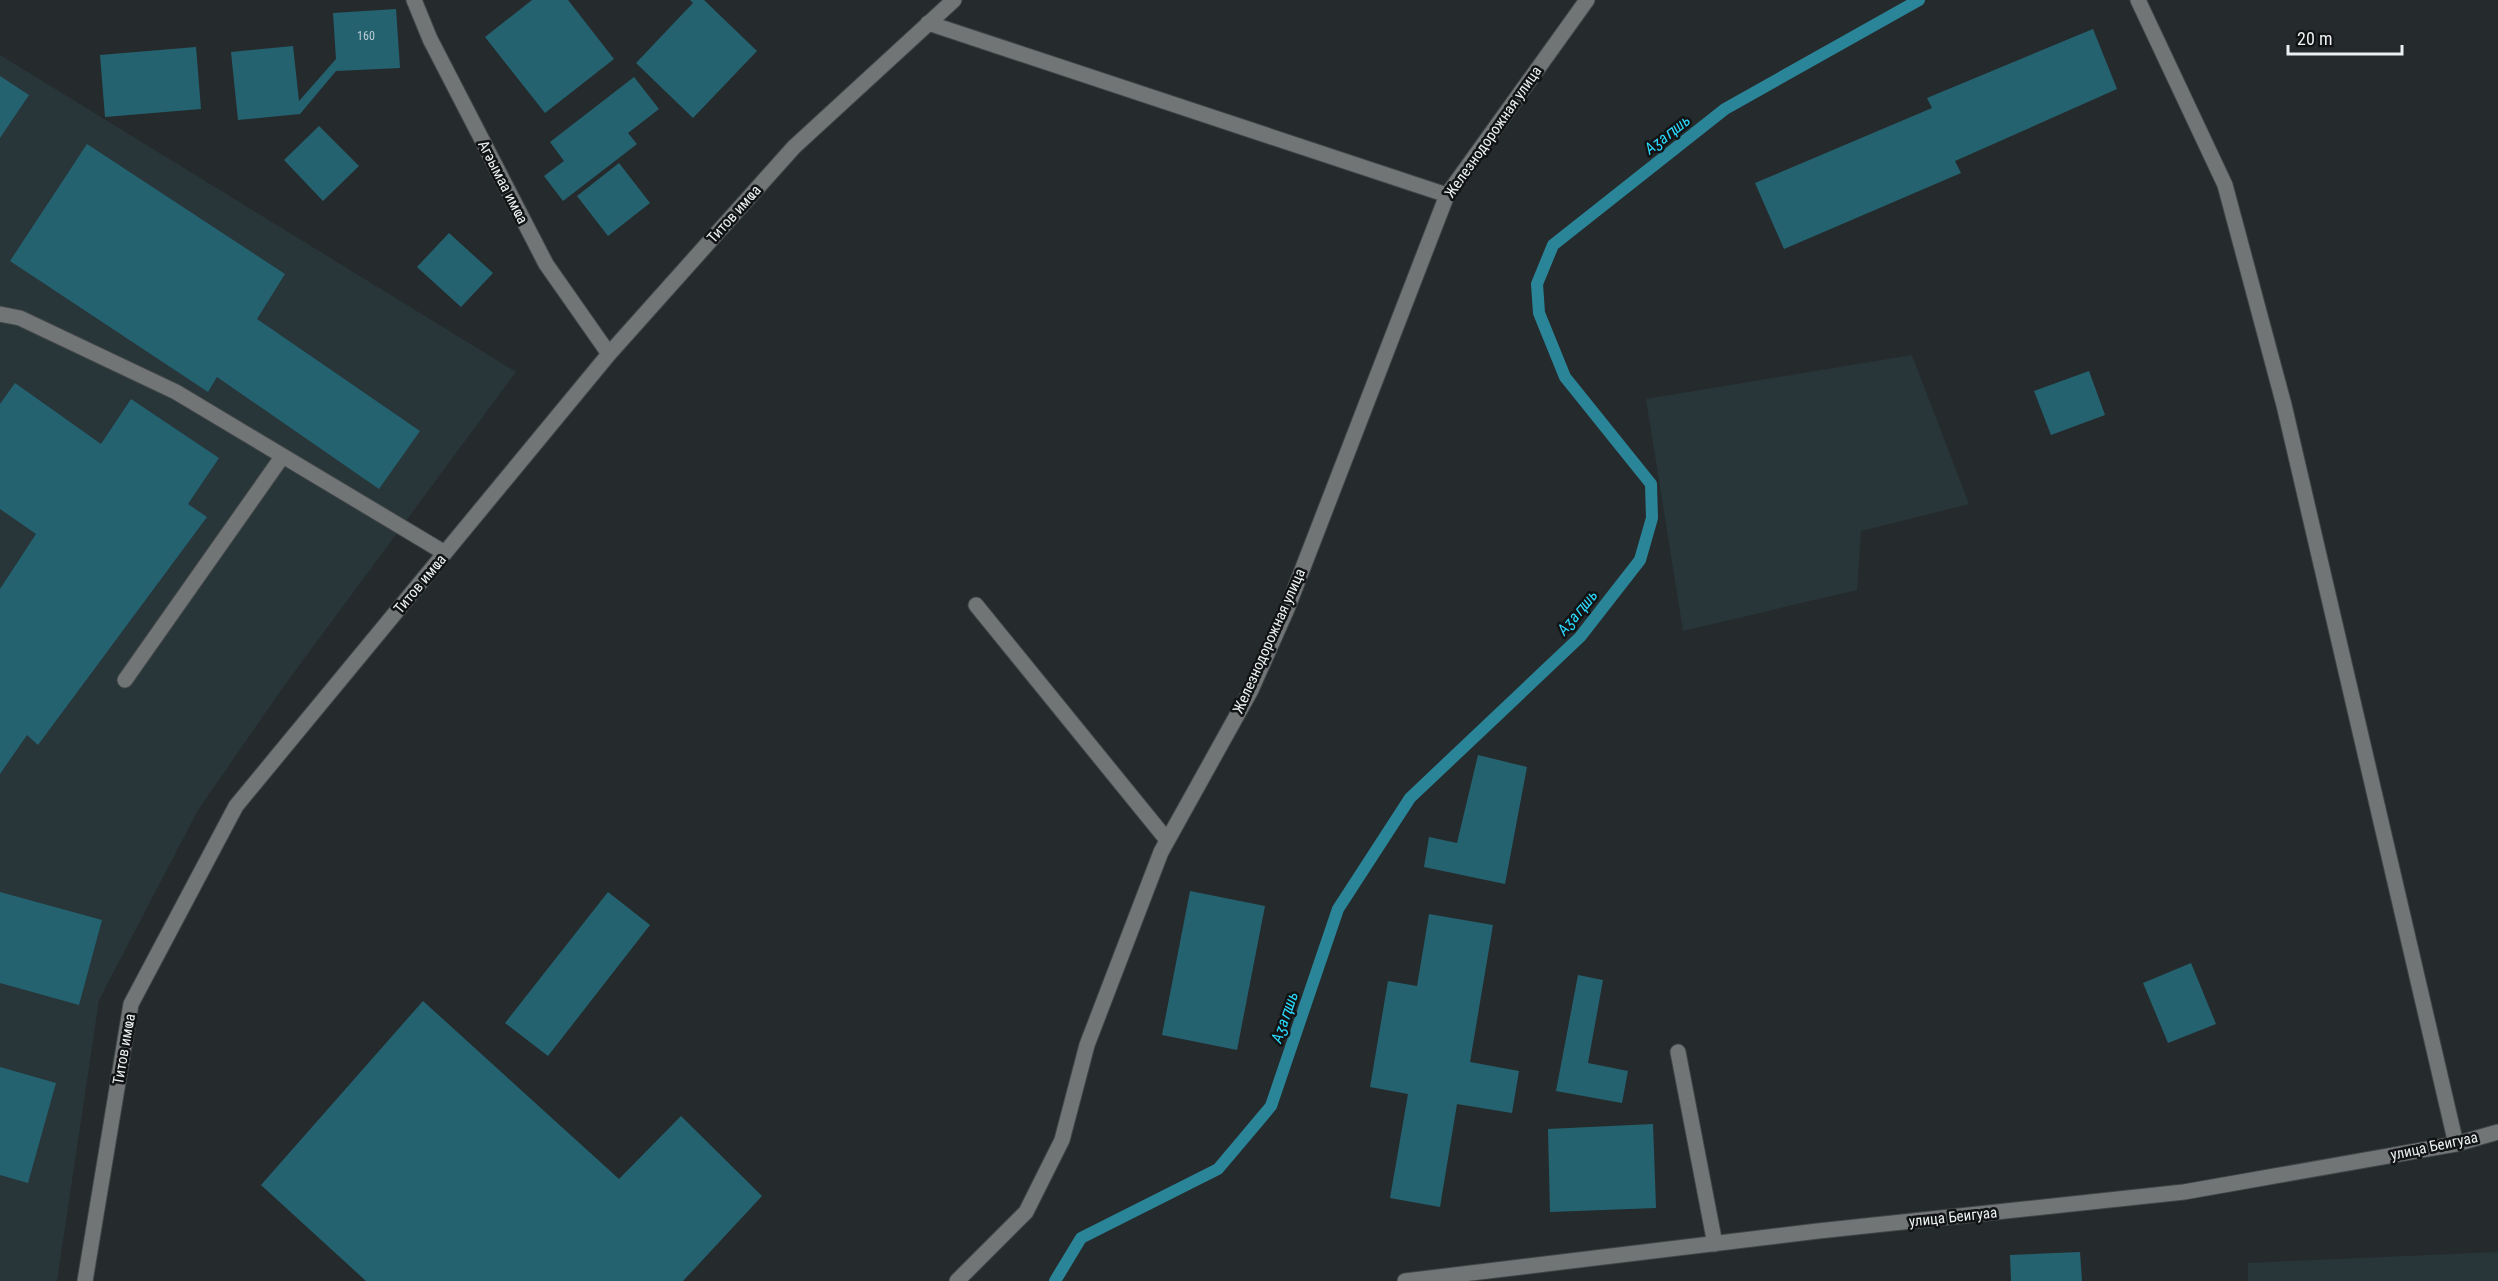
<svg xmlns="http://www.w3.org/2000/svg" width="2498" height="1281" font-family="'Roboto Condensed',sans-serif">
<rect width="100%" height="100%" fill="#252b2d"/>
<path fill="#283539" d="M0,55L516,372L284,686L198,810L99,1000L57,1281H0Z
M1912,355L1969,504L1861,531L1857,590L1683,631L1646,399Z
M2498,1252V1281H2248V1263Z"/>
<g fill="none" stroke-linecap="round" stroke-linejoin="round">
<path stroke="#2b8598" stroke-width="12" d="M1055,1281L1081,1238L1218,1169L1271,1106L1338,909L1410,798L1580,637L1640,560L1652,518L1651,484L1565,377L1539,313L1537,284L1553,245L1725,109L1919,0"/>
</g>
<path fill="#256270" d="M532,0H568L614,59L545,113L485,37Z
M690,0H704L757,51L693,118L636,63L693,3Z
M396,9L400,68L336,71L300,114L238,120L231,52L293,46L299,101L336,59L333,13Z
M2093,29L2117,89L1955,161L1961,173L1784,249L1755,183L1932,108L1927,98Z
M196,47L201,109L105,117L100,55Z
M0,76L29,95L0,138Z
M634,77L659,109L628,133L637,144L563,201L544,176L564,161L550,142Z
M319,126L359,166L323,201L284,160Z
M87,144L285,274L257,319L420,431L379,489L217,377L208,392L10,261Z
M619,163L650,203L608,236L577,196Z
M449,233L493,273L461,307L417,267Z
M2089,371L2105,415L2051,435L2034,391Z
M15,383L101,444L131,399L219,458L188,504L207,517L38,745L27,735L0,774V589L36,534L0,509V404Z
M1478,755L1527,767L1505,884L1424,867L1429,837L1457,843Z
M1190,891L1265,906L1237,1050L1162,1035Z
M0,892L102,920L79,1005L0,983Z
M608,892L650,925L548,1056L505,1023Z
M1429,914L1493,925L1470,1062L1519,1071L1512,1113L1457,1104L1440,1207L1390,1198L1408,1094L1370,1087L1388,981L1417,986Z
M2191,963L2216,1024L2168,1043L2143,983Z
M1578,975L1603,980L1588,1063L1628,1071L1622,1103L1556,1091Z
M423,1001L619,1179L681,1116L762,1196L683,1281H366L261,1185Z
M0,1067L56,1083L28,1183L0,1175Z
M1653,1124L1656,1208L1550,1212L1548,1129Z
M2080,1252L2082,1281H2011L2010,1255Z"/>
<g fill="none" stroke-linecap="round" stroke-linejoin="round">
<defs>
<path id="minor" d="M414,0L430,39L546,264L609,354
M2138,0L2225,185L2284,405L2456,1144
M928,23L1447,195
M0,314L20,318L176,392L445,553
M976,605L1167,840
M125,680L282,457
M1678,1052L1715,1244
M85,1281L131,1004L236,806L609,354L794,147L954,0
M957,1281L1026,1212L1062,1140L1087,1045L1161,852L1251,690L1287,609L1447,195L1587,0
M1405,1281L1818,1231L2184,1192L2456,1144L2498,1132"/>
</defs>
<use href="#minor" stroke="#414748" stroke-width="17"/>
<use href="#minor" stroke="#727576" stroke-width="15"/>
</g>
<g text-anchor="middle" stroke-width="5" stroke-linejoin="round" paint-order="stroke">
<g font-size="12" fill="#baccd1">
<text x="366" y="40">160</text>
</g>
<g font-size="15" fill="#ecf0f1" stroke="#111314">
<text transform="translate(1493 132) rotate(-55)" y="5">Железнодорожная улица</text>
<text transform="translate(503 182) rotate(63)" y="5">Агәымаа имҩа</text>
<text transform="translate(734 214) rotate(-48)" y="5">Титов имҩа</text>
<text transform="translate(420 584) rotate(-50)" y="5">Титов имҩа</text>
<text transform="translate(1269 641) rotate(-66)" y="5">Железнодорожная улица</text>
<text transform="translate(124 1049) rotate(-80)" y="5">Титов имҩа</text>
<text transform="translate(2434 1146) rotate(-12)" y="5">улица Беигуаа</text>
<text transform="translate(1953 1217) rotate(-6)" y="5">улица Беигуаа</text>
</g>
<g font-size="16" font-style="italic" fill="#2bdbfe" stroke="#111314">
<text transform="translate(1667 134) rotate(-38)" y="6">Аӡаԥшь</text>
<text transform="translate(1577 612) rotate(-50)" y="6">Аӡаԥшь</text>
<text transform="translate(1284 1017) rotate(-71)" y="6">Аӡаԥшь</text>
</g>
</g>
<path d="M2288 45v9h114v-9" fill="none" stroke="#ecf0f1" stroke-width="3"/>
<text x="2297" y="45" font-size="18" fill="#ecf0f1" stroke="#111314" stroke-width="4.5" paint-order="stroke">20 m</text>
</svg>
